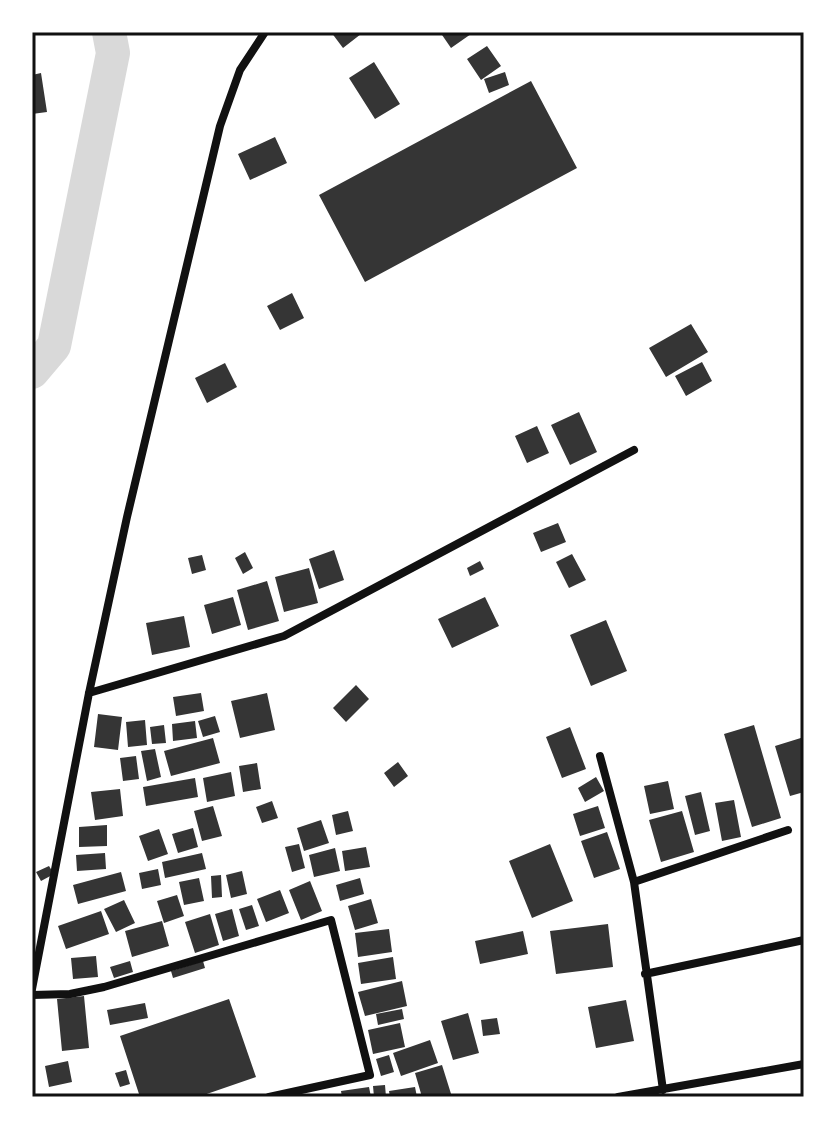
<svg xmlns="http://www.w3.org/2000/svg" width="836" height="1129" font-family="Barlow,sans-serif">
<rect width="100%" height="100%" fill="#fff"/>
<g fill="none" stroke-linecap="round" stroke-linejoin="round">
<path stroke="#d9d9d9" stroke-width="34" d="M32,372L54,346L113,53L109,32"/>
</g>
<path fill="#353535" d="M331,32H360L361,34L343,48Z
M440,32H469L471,34L451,48Z
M487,46L501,66L481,80L467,59Z
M374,62L400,104L375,119L349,78Z
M505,72L509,85L489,93L484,79Z
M41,73L47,112L32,114V75Z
M531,81L577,168L365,282L319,195Z
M275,137L287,163L250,180L238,154Z
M292,293L304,318L280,330L267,306Z
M691,324L708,352L666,377L649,348Z
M702,362L712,381L686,396L675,376Z
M225,363L237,387L207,403L195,378Z
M579,412L597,452L570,465L551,425Z
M537,426L549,453L527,463L515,436Z
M558,523L566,542L541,552L533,533Z
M334,550L344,580L319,589L309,559Z
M245,552L253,568L243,574L235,558Z
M572,554L586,580L569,588L556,562Z
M202,555L206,570L192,574L188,558Z
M480,561L484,569L470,576L467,568Z
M309,568L318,603L284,612L275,577Z
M267,581L279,621L248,630L237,590Z
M233,597L241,625L212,634L204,605Z
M485,597L499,626L452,648L438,619Z
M184,616L190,647L152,655L146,623Z
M606,620L627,671L591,686L570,635Z
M356,685L369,699L346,722L333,708Z
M201,693L204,711L176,716L173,697Z
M267,693L275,730L240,738L231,701Z
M98,714L122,717L118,750L94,747Z
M215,716L220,732L203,737L198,721Z
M145,720L147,745L128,747L126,722Z
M195,721L197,738L173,741L172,724Z
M164,725L166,743L152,744L150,727Z
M754,725L781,818L752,827L724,734Z
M570,727L586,769L562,778L546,737Z
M804,737V792L790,796L775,746Z
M213,738L220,763L171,776L164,751Z
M155,749L161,777L147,781L141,751Z
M136,756L139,779L123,781L120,758Z
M398,762L408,776L394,787L384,773Z
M257,763L261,789L243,792L239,766Z
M231,772L235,796L207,802L203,778Z
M596,777L604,791L585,802L578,788Z
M195,778L198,797L146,806L143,787Z
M668,781L674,809L650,814L644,786Z
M120,789L123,816L95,820L91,792Z
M701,792L710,831L695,835L685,796Z
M734,800L741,837L722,841L715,803Z
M272,801L278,818L262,823L256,807Z
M213,806L222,836L202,841L194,811Z
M598,806L605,828L580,836L573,814Z
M348,811L353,831L336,835L332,815Z
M682,811L694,852L661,862L649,820Z
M321,820L329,843L304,851L297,828Z
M107,825V846L79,847V827Z
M193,828L198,847L178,853L172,834Z
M159,829L168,854L148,861L139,836Z
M607,832L620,869L594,878L581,841Z
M299,844L305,868L292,872L285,847Z
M550,844L573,901L532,918L509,861Z
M366,847L370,867L345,871L342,851Z
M335,848L340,871L314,877L309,855Z
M105,853L106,869L77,871L76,855Z
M202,853L206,869L165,878L162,862Z
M49,866L54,874L41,881L36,872Z
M158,869L161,885L142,889L139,873Z
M242,871L247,894L231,898L226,875Z
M121,872L126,891L78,904L73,885Z
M221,875L222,897L212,898L211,876Z
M199,878L204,901L184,905L179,882Z
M360,878L364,894L340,901L336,885Z
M310,881L322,911L301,920L289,890Z
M280,890L289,913L266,922L257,899Z
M177,895L184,916L164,923L157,901Z
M371,899L378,923L355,930L348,906Z
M124,900L135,923L116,932L104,909Z
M252,905L259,926L246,930L239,909Z
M232,909L239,936L223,941L215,914Z
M101,911L109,934L66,949L58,926Z
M210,914L219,945L195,953L185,922Z
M162,921L169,946L132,957L125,931Z
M608,924L613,967L556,974L550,931Z
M389,929L392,952L358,957L355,933Z
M523,931L528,954L480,964L475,941Z
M96,956L98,977L73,979L71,958Z
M393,957L396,979L361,984L358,963Z
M130,961L133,972L114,978L110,967Z
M203,961L205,968L173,978L171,971Z
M402,981L407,1006L365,1016L358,992Z
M84,996L89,1048L62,1051L57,999Z
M229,999L256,1077L198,1097H140L120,1036Z
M626,1000L634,1041L596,1048L588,1007Z
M145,1003L148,1018L110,1025L107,1010Z
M402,1009L404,1019L378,1025L376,1014Z
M468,1013L479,1053L453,1060L441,1021Z
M497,1018L500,1034L483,1036L481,1020Z
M400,1023L405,1047L373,1054L368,1030Z
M430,1040L438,1063L401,1076L393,1053Z
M389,1055L394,1072L381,1076L376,1059Z
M68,1061L72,1082L49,1087L45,1066Z
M442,1065L452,1097H422L415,1073Z
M126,1070L130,1084L120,1087L115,1073Z
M385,1085L386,1097H374L373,1086Z
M369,1087L371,1097H342L341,1091Z
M415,1087L417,1097H390L389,1091Z"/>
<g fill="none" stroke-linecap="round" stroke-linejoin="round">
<path stroke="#111" stroke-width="8" d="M89,693L284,636L634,450
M600,756L634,882L663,1090
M634,882L788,830
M645,974L804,940
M32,989L89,693L127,517L220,126L240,70L265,32
M32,995L70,994L104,987L331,920L370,1075L269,1097
M618,1097L804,1064"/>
</g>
<rect width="836" height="1129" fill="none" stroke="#ffffff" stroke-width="68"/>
<rect x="34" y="34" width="768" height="1061" fill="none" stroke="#111" stroke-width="3"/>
</svg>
